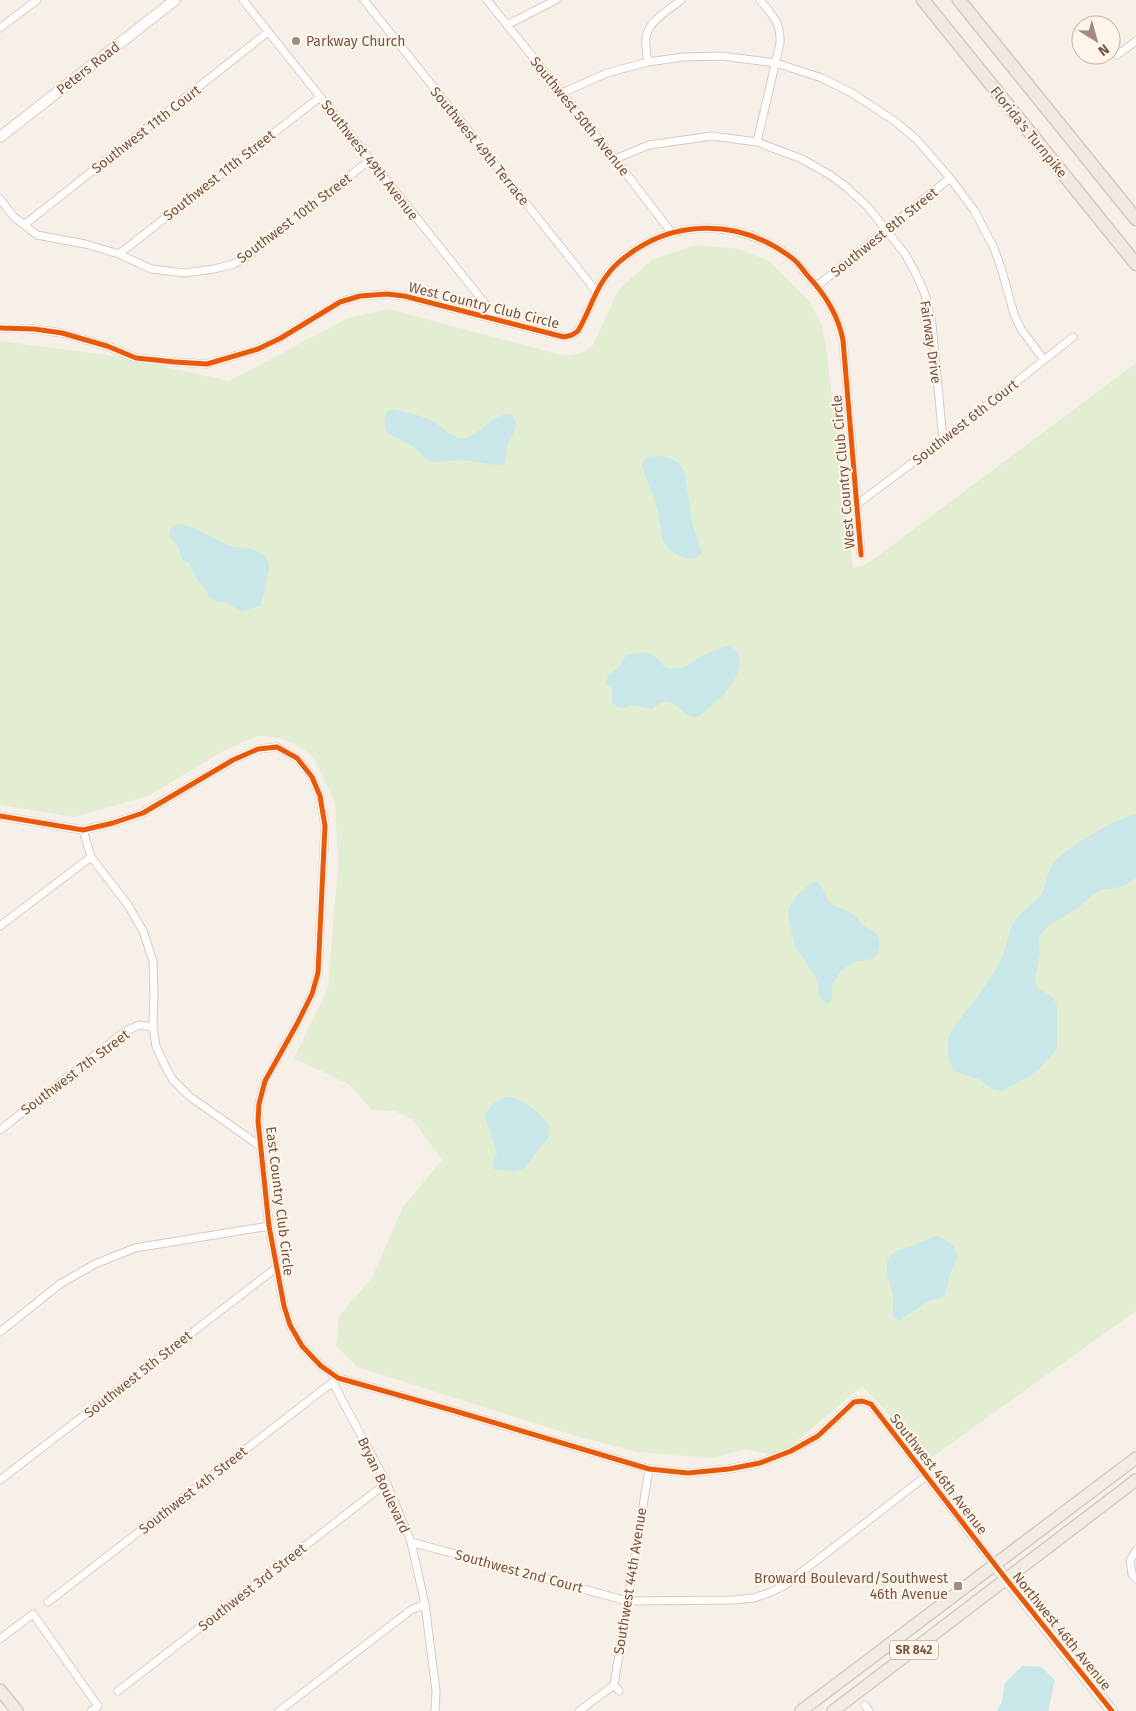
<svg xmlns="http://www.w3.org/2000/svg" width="1136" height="1711" font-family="'Fira Sans',sans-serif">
<rect width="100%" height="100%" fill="#f7f0e8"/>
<path fill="#e3edd2" d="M695,245L740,249L770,262L807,299L821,322L826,347L853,568L863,566L875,558L1136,363V1311L931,1458L862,1386L779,1456L745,1449L713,1458L636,1452L569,1434L357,1367L336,1346L339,1316L372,1278L403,1207L442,1160L413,1120L395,1111L372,1110L350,1085L294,1058L328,988L338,865L335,803L313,757L300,747L280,738L257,736L222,752L148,796L74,817L0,805V341L121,357L229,381L348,318L388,309L565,356L582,353L593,345L619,289L652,260Z"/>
<path fill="#c9e7e8" d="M391,409C402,411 423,416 433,421C441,425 448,436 459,438C477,441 490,413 511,414C523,424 509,437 507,448C506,454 507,459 504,464C495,467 472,460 461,460C451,460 440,464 430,461C423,458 421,452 415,448C400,437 376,437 387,411Z
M659,456C672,458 680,461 685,474L692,522L702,552C693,567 669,553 663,541L657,508L642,466L643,461L647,457Z
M178,524L194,528L230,546L251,549L264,555L269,563V570L265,585L264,594L260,606L242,611L223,602H217L210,598L204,587L196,578L190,564L182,559L178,546L169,537L171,527Z
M731,645L739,654C743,682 719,700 699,716C684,722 679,699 663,702C659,703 656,707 652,709L634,705L622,708L618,707L612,702V689L605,683L609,675L620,666L626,655C634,654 643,651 650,654C662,659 661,672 681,668C689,667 694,660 702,656C708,653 724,646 731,645Z
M1136,814V878L1121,887L1101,890L1094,894L1079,907L1047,927L1040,936L1039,942L1040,954L1035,979L1036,986L1054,998L1057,1007V1049L1040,1068L1028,1077L1002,1091L994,1090L978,1079L954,1071C948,1060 946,1047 950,1034C954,1025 961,1018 967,1010C980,994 992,977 1001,959C1008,946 1007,932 1015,920C1023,910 1035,904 1042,893C1048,882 1047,868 1057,859C1071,845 1117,818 1136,814Z
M817,881C824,888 825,897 832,904C839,909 846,909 853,914C857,917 859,922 863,925C879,934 883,937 877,955L872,959L854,962L841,971L832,984V1000L829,1003H825L819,997L818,984L815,976L795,946L788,916L789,908L796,896L810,884Z
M507,1097C523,1097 541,1114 549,1126L548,1138L524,1168L514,1171L494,1169L492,1166L497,1153L485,1117C487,1106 497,1100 507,1097Z
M937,1236C947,1239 956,1246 958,1257L949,1277L945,1294L942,1298L928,1301L899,1321L893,1316C892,1310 894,1303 893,1297C892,1286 886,1277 887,1266C887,1252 901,1249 912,1246C921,1243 928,1238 937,1236Z
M1022,1666L1041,1667L1055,1680L1048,1711H997L1002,1702L1005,1683Z"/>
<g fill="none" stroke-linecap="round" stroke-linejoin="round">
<defs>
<path id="street" d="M243,0L498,320
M364,0L596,291
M487,0L615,159L671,232
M507,25L556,0
M0,28L37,0
M1117,55L1136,41
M648,62C647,54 645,45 646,38C648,21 669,10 681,0
M562,93L607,73L648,62L683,57L722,56L776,63L822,78L852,93L896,122L917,140L950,178L974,210L994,248L1002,271L1014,314L1021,329L1044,360
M757,142L780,43C781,22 772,15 760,0
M615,159L649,145L712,136L757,142L802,159L830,175L845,186L868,207L905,254L914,270L925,294L932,324L943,440
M0,199L13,216L37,235L85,244L119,254L151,269L184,273L214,269L234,264L248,256L370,160
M24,225L268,32
M119,254L320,97
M817,286L950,178
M0,328L34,329L62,333L107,346L136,358L175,362L207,364L258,349L281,338L340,302L360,296L387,294L404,296L564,337L572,335L578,331C592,307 596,283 618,263C669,218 738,217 792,258C798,262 802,269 807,275C825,294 838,314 843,340L861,555
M856,505L943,440L1073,337
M0,816L83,830L113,823L143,813L233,760L258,749L277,747L297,758L312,777L320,796L325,826L318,973L312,994L297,1024L265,1081L259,1104L258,1121L269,1226L284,1306L290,1325L302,1346L321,1366L338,1378L455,1411L649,1469L688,1473L729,1469L760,1463L791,1451L818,1436L854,1402L862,1401L871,1404L994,1564
M83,830L91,857L128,905L143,931L153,961L154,993L153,1027L156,1046L165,1066L173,1080L189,1096L260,1146
M0,926L91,857
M0,1130L124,1032L139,1025L153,1027
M0,1332L60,1284L95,1264L135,1248L269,1226
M333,1383L387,1484L411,1542L425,1604L436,1691L435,1711
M0,1480L276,1268
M411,1542L627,1601L732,1600L754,1598L771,1592L785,1585L926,1476
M1136,1551L1130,1560L1132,1574L1136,1579
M48,1602L338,1378
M0,1639L33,1614L98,1706L91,1711
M118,1691L376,1491L387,1484
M619,1691L614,1685L649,1469
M865,1705L869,1711
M279,1711L411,1610L425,1604
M579,1711L614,1685"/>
<path id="secondary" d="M0,137L175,0
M994,1564L1112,1711"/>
<path id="primary" d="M0,1690L17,1711
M801,1711L1136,1458
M833,1711L1136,1480"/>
<path id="highway" d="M923,0L1136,264
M959,0L1136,219"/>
</defs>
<use href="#street" stroke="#d6ccc5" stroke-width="9"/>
<use href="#secondary" stroke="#d6ccc4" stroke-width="12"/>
<use href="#primary" stroke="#d6cbc4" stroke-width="14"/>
<use href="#highway" stroke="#d6cbc4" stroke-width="15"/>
<use href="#street" stroke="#fefdfc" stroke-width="7"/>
<use href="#secondary" stroke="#fefdfc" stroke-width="10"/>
<use href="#primary" stroke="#f2ece4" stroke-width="11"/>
<use href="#highway" stroke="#f1e7e3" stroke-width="12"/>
<defs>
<path id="cycleway" d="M0,328L34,329L62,333L107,346L136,358L175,362L207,364L258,349L281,338L340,302L360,296L387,294L404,296L564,337L572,335L578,331C592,307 596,283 618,263C669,218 738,217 792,258C798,262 802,269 807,275C825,294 838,314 843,340L861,555
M0,816L83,830L113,823L143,813L233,760L258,749L277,747L297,758L312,777L320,796L325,826L318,973L312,994L297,1024L265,1081L259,1104L258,1121L269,1226L284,1306L290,1325L302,1346L321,1366L338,1378L455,1411L649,1469L688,1473L729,1469L760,1463L791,1451L818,1436L854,1402L862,1401L871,1404L1006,1579L1112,1711"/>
</defs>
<use href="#cycleway" stroke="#fff5e9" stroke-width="8"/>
<use href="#cycleway" stroke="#e8590c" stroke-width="5"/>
</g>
<g fill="#a38c7f" stroke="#fff5e9" stroke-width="2">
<circle cx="296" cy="41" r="5"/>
<rect x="953" y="1581" width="10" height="10" rx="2.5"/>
</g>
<g text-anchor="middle" stroke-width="4" stroke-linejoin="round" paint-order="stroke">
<rect fill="#fff5e9" stroke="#9f8678" stroke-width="1" x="890" y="1640.5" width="48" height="19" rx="4"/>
<g font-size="12" font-weight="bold" fill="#765647">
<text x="914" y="1654">SR 842</text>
</g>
<g font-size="14" fill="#765647" stroke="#fff5e9" text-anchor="start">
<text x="306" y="46">Parkway Church</text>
<text x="948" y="1583" text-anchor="end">Broward Boulevard/Southwest<tspan x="948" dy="16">46th Avenue</tspan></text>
</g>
<g font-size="14" fill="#765647" stroke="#fff5e9">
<text transform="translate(88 68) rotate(-38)" y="5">Peters Road</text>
<text transform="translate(580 116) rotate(51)" y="5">Southwest 50th Avenue</text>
<text transform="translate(146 129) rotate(-38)" y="5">Southwest 11th Court</text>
<text transform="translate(1029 132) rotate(51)" y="5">Florida's Turnpike</text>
<text transform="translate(480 146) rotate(51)" y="5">Southwest 49th Terrace</text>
<text transform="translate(370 160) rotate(52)" y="5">Southwest 49th Avenue</text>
<text transform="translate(219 175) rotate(-38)" y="5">Southwest 11th Street</text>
<text transform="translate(294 218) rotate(-37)" y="5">Southwest 10th Street</text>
<text transform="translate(884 232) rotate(-39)" y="5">Southwest 8th Street</text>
<text transform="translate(484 305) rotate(14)" y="5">West Country Club Circle</text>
<text transform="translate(931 342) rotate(82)" y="5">Fairway Drive</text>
<text transform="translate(965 422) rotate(-38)" y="5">Southwest 6th Court</text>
<text transform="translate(843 472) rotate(-95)" y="5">West Country Club Circle</text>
<text transform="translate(75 1072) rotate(-37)" y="5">Southwest 7th Street</text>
<text transform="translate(280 1201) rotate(83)" y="5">East Country Club Circle</text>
<text transform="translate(138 1374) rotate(-38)" y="5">Southwest 5th Street</text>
<text transform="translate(939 1474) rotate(52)" y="5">Southwest 46th Avenue</text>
<text transform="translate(384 1485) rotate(65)" y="5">Bryan Boulevard</text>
<text transform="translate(193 1490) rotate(-38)" y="5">Southwest 4th Street</text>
<text transform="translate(519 1571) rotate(15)" y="5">Southwest 2nd Court</text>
<text transform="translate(630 1581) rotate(-81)" y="5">Southwest 44th Avenue</text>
<text transform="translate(252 1587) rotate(-38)" y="5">Southwest 3rd Street</text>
<text transform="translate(1062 1631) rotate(51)" y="5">Northwest 46th Avenue</text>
</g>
</g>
<g transform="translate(1096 40) rotate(143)"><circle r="24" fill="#fff5e9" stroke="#c8b5a8"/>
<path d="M0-4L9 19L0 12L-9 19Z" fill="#a38c7f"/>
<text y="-8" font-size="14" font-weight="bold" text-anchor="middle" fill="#765647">N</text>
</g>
</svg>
